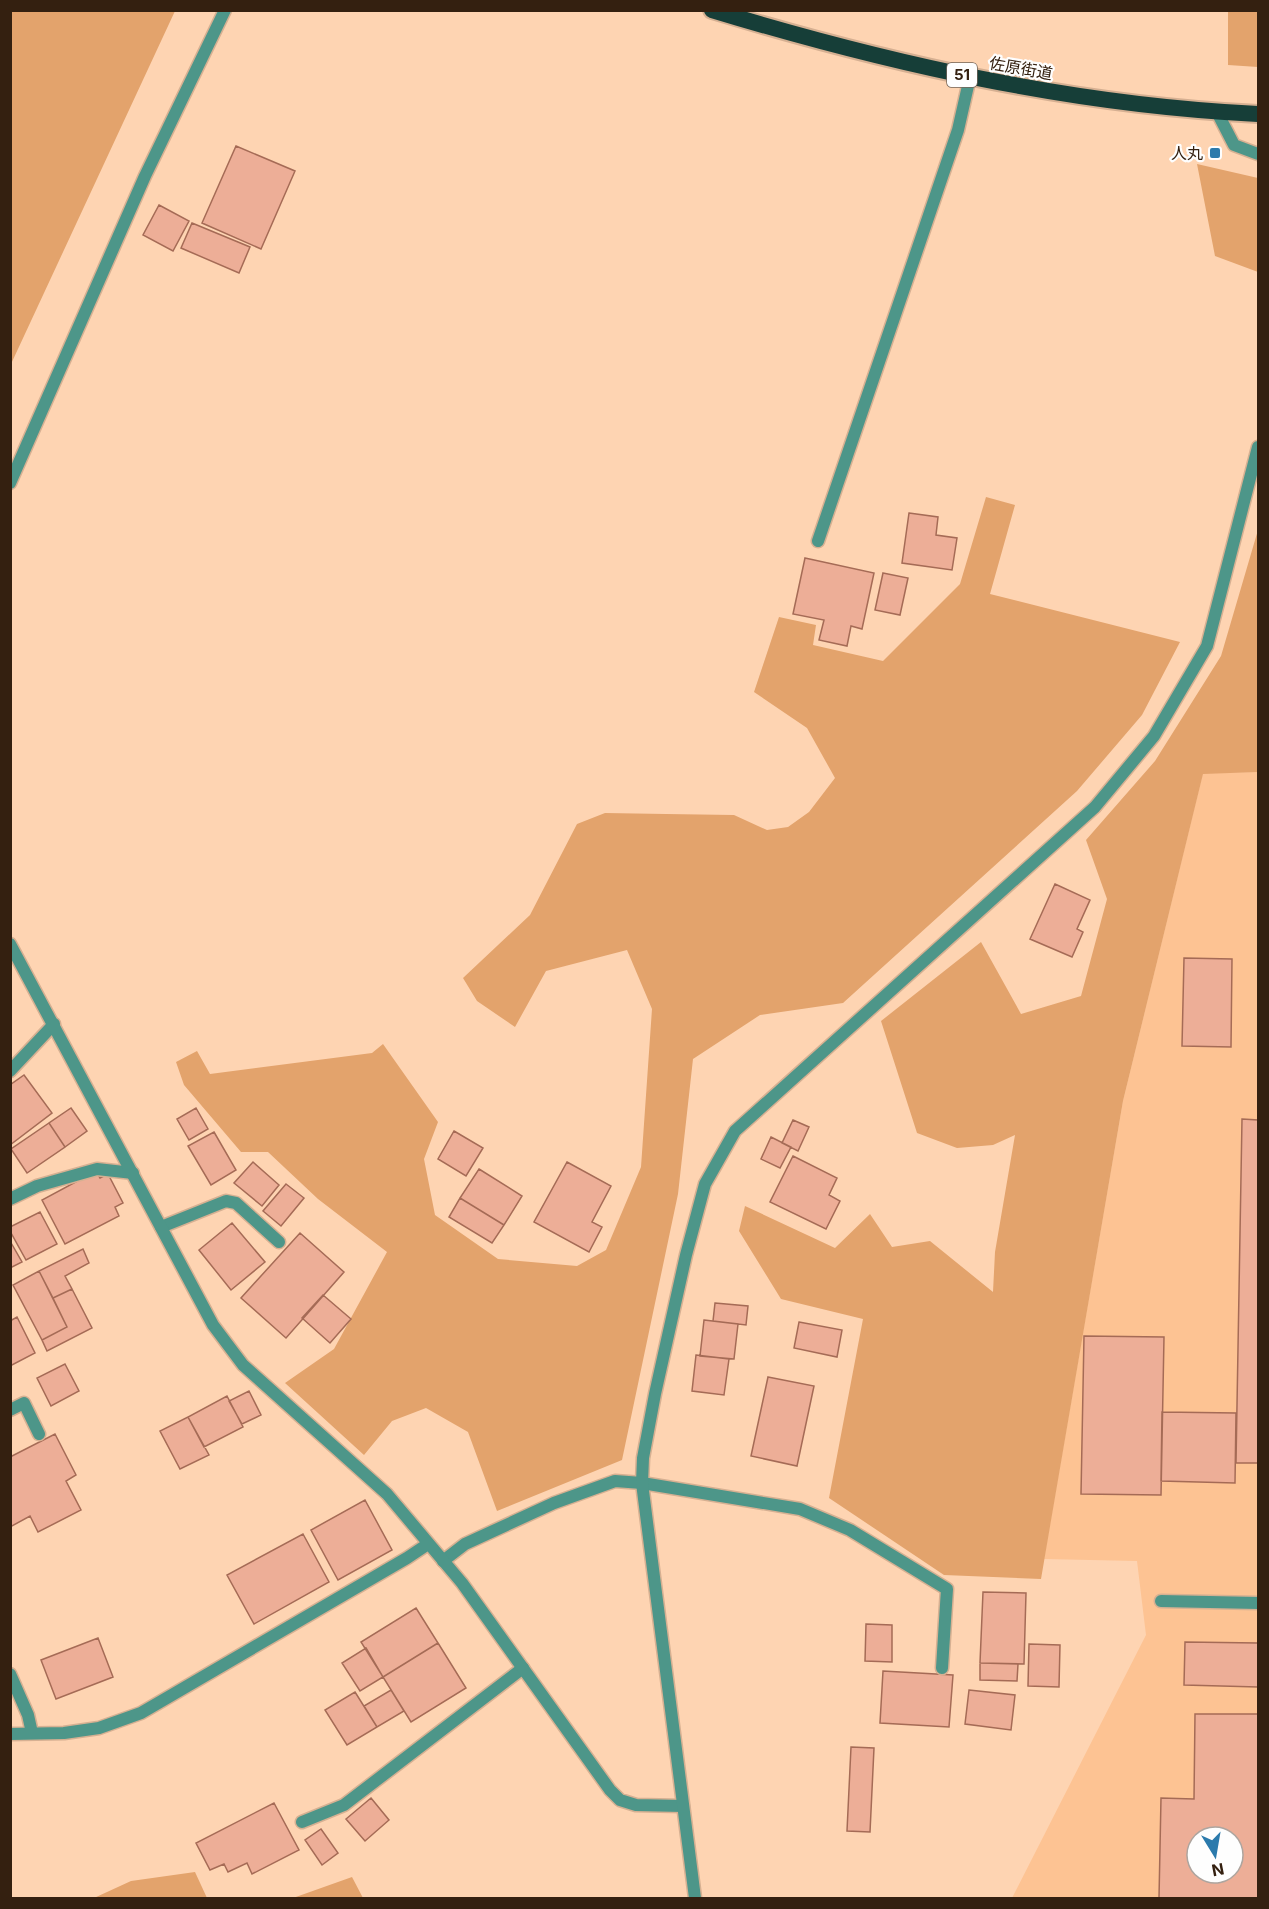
<svg xmlns="http://www.w3.org/2000/svg" width="1269" height="1909" font-family="Inter,'Noto Sans JP',sans-serif">
<rect width="100%" height="100%" fill="#fed4b2"/>
<path fill="#fdc393" fill-rule="evenodd" d="M1258,772V1898H1012L1146,1635L1137,1561L1044,1559L1123,1101L1203,773ZM1197,1837H1233V1873H1197Z"/>
<path fill="#e3a36c" d="M11,10L175,11L11,364L10,11Z
M1228,11H1258V67L1228,65Z
M1197,164L1258,178V272L1215,256Z
M986,497L1015,505L990,594L1180,642L1142,715L1077,791L843,1003L760,1015L693,1059L678,1194L622,1460L497,1511L468,1432L426,1408L392,1421L364,1455L285,1383L334,1349L387,1252L318,1199L268,1152H241L184,1085L176,1062L197,1051L210,1074L372,1053L383,1044L438,1122L424,1159L435,1215L498,1259L577,1266L606,1250L641,1167L652,1009L627,950L546,971L515,1027L477,1001L463,978L530,915L577,824L605,813L666,814L734,815L767,830L788,827L809,812L835,778L807,728L754,692L779,617L816,625L813,645L883,661L960,584Z
M1258,530V772L1203,774L1123,1101L1041,1579L944,1575L829,1498L863,1319L781,1299L739,1231L745,1206L835,1248L870,1214L892,1247L930,1241L993,1292L995,1252L1015,1135L993,1145L957,1148L917,1133L881,1021L981,942L1021,1014L1081,996L1107,899L1086,840L1155,761L1221,656Z
M195,1872L207,1898H94L131,1881Z
M352,1877L363,1898H293Z"/>
<path fill="#edae97" stroke="#a56b56" stroke-width="1.5" fill-rule="evenodd" d="M236,146L295,171L261,249L202,223Z
M159,205L189,221L173,251L143,235Z
M192,223L250,247L239,273L181,248Z
M909,513L938,517L936,535L957,538L952,570L902,563Z
M805,558L874,573L862,629L851,626L847,646L819,640L824,620L793,614Z
M883,573L908,578L900,615L875,610Z
M1055,884L1090,900L1077,929L1083,932L1072,957L1030,939Z
M1184,958L1232,959L1231,1047L1182,1046Z
M24,1075L52,1113L10,1145V1085Z
M71,1108L87,1131L65,1147L49,1123Z
M196,1108L208,1129L189,1140L177,1119Z
M1242,1119L1258,1120V1463H1236Z
M793,1120L809,1127L798,1151L782,1143Z
M49,1123L65,1147L27,1173L11,1149Z
M454,1131L483,1148L466,1176L438,1159Z
M214,1132L236,1170L211,1185L188,1146Z
M771,1137L791,1147L780,1168L761,1159Z
M793,1156L837,1178L829,1195L840,1201L826,1229L770,1202Z
M253,1162L279,1185L262,1206L234,1183Z
M567,1162L611,1186L592,1222L602,1227L589,1252L534,1222Z
M479,1169L522,1196L504,1225L460,1198Z
M96,1171L100,1178L108,1174L123,1203L115,1207L119,1216L65,1244L42,1200Z
M286,1184L304,1198L281,1226L263,1211Z
M460,1198L504,1225L492,1243L449,1217Z
M40,1212L57,1244L26,1260L10,1231V1227Z
M232,1223L265,1262L231,1290L199,1250Z
M300,1233L344,1272L286,1338L241,1298Z
M10,1241L22,1262L10,1268Z
M83,1249L89,1263L65,1276L72,1289L53,1298L39,1271Z
M39,1271L67,1327L42,1340L13,1285Z
M72,1289L92,1328L47,1351L42,1340L67,1327L53,1298Z
M323,1295L351,1319L330,1343L302,1318Z
M715,1303L748,1306L746,1325L713,1321Z
M17,1317L35,1353L10,1366V1321Z
M704,1320L738,1324L734,1359L700,1356Z
M799,1322L842,1330L837,1357L794,1348Z
M1084,1336L1164,1337L1161,1495L1081,1494Z
M696,1355L729,1359L724,1395L692,1391Z
M65,1364L79,1391L51,1406L37,1378Z
M768,1377L814,1386L797,1466L751,1456Z
M249,1391L261,1415L242,1424L229,1401Z
M227,1396L243,1427L204,1447L188,1417Z
M1162,1412L1236,1413L1235,1483L1161,1481Z
M188,1417L209,1455L180,1469L160,1431Z
M55,1434L76,1475L66,1481L81,1510L38,1532L30,1516L10,1527V1457Z
M365,1500L392,1550L338,1580L311,1530Z
M303,1534L329,1582L254,1624L227,1575Z
M983,1592L1026,1593L1024,1664L980,1663Z
M416,1608L438,1643L383,1677L361,1642Z
M866,1624L892,1625V1662L865,1661Z
M98,1638L113,1677L56,1699L41,1660Z
M1185,1642L1258,1643V1687L1184,1685Z
M438,1643L466,1688L411,1722L383,1677Z
M1029,1644L1060,1645L1059,1687L1028,1686Z
M366,1648L383,1677L360,1691L342,1663Z
M980,1663L1018,1664L1017,1681L980,1680Z
M883,1671L953,1675L949,1727L880,1723Z
M391,1690L404,1711L377,1727L364,1706Z
M969,1690L1015,1695L1011,1730L965,1724Z
M355,1692L377,1727L347,1745L325,1710Z
M1195,1714H1258V1898H1159L1161,1798L1194,1799ZM1197,1837H1233V1873H1197Z
M851,1747L874,1748L870,1832L847,1831Z
M371,1798L389,1820L365,1841L346,1819Z
M274,1803L299,1850L252,1874L247,1863L228,1872L224,1864L210,1870L196,1843Z
M321,1829L338,1853L322,1865L305,1840Z"/>
<g fill="none" stroke-linecap="round" stroke-linejoin="round">
<defs>
<path id="service" d="M818,541L958,130L970,77
M10,1071L54,1024
M10,1199L37,1186L97,1169L133,1173
M161,1227L226,1201L236,1203L279,1242
M10,1410L24,1403L39,1434
M443,1561L465,1544L554,1503L615,1481L642,1483L800,1509L850,1530L947,1589L942,1668
M302,1822L344,1805L523,1668"/>
<path id="minor" d="M1217,112L1234,145L1258,154
M10,483L145,176L225,10
M10,944L213,1325L243,1365L387,1494L462,1583L610,1790L620,1800L636,1805L683,1806
M1161,1601L1258,1603
M10,1674L28,1715L32,1733
M10,1734L64,1733L99,1728L141,1713L407,1558L428,1544"/>
<path id="tertiary" d="M695,1898L642,1483L643,1458L655,1394L686,1255L705,1184L735,1131L1095,807L1154,736L1207,646L1258,447"/>
<path id="trunk" d="M712,10C890,64 1072,105 1258,114"/>
</defs>
<use href="#service" stroke="#d6b092" stroke-width="15"/>
<use href="#minor" stroke="#d6b092" stroke-width="15"/>
<use href="#tertiary" stroke="#d6b092" stroke-width="15"/>
<use href="#trunk" stroke="#d6b092" stroke-width="20"/>
<use href="#service" stroke="#4d9689" stroke-width="12"/>
<use href="#minor" stroke="#4d9689" stroke-width="12"/>
<use href="#tertiary" stroke="#4d9689" stroke-width="12"/>
<use href="#trunk" stroke="#163e38" stroke-width="16"/>
</g>
<rect fill="#2b7aac" stroke="#fefefe" stroke-width="2" x="1209" y="147" width="12" height="12" rx="3"/>
<g text-anchor="middle" stroke-width="4.5" stroke-linejoin="round" paint-order="stroke">
<rect fill="#fefefe" stroke="#716357" stroke-width="1.5" x="947" y="63" width="30" height="24" rx="4.5"/>
<g font-size="15" font-weight="bold" fill="#342010">
<text x="962" y="80">51</text>
</g>
<g font-size="16" fill="#342010" stroke="#fefefe">
<text transform="translate(1021 68) rotate(10)" y="6">佐原街道</text>
</g>
<g font-size="16" fill="#342010" stroke="#fefefe" text-anchor="end">
<text x="1203" y="159">人丸</text>
</g>
</g>
<rect width="1269" height="1909" fill="none" stroke="#342010" stroke-width="24"/>
<g transform="translate(1215 1855) rotate(169)"><circle r="28" fill="#fefefe" stroke="#ada59f" stroke-width="1.5"/>
<path d="M0-4.5L10 22L0 15L-10 22Z" fill="#2b7aac"/>
<text y="-9" font-size="16" font-weight="bold" text-anchor="middle" fill="#342010">N</text>
</g>
</svg>
